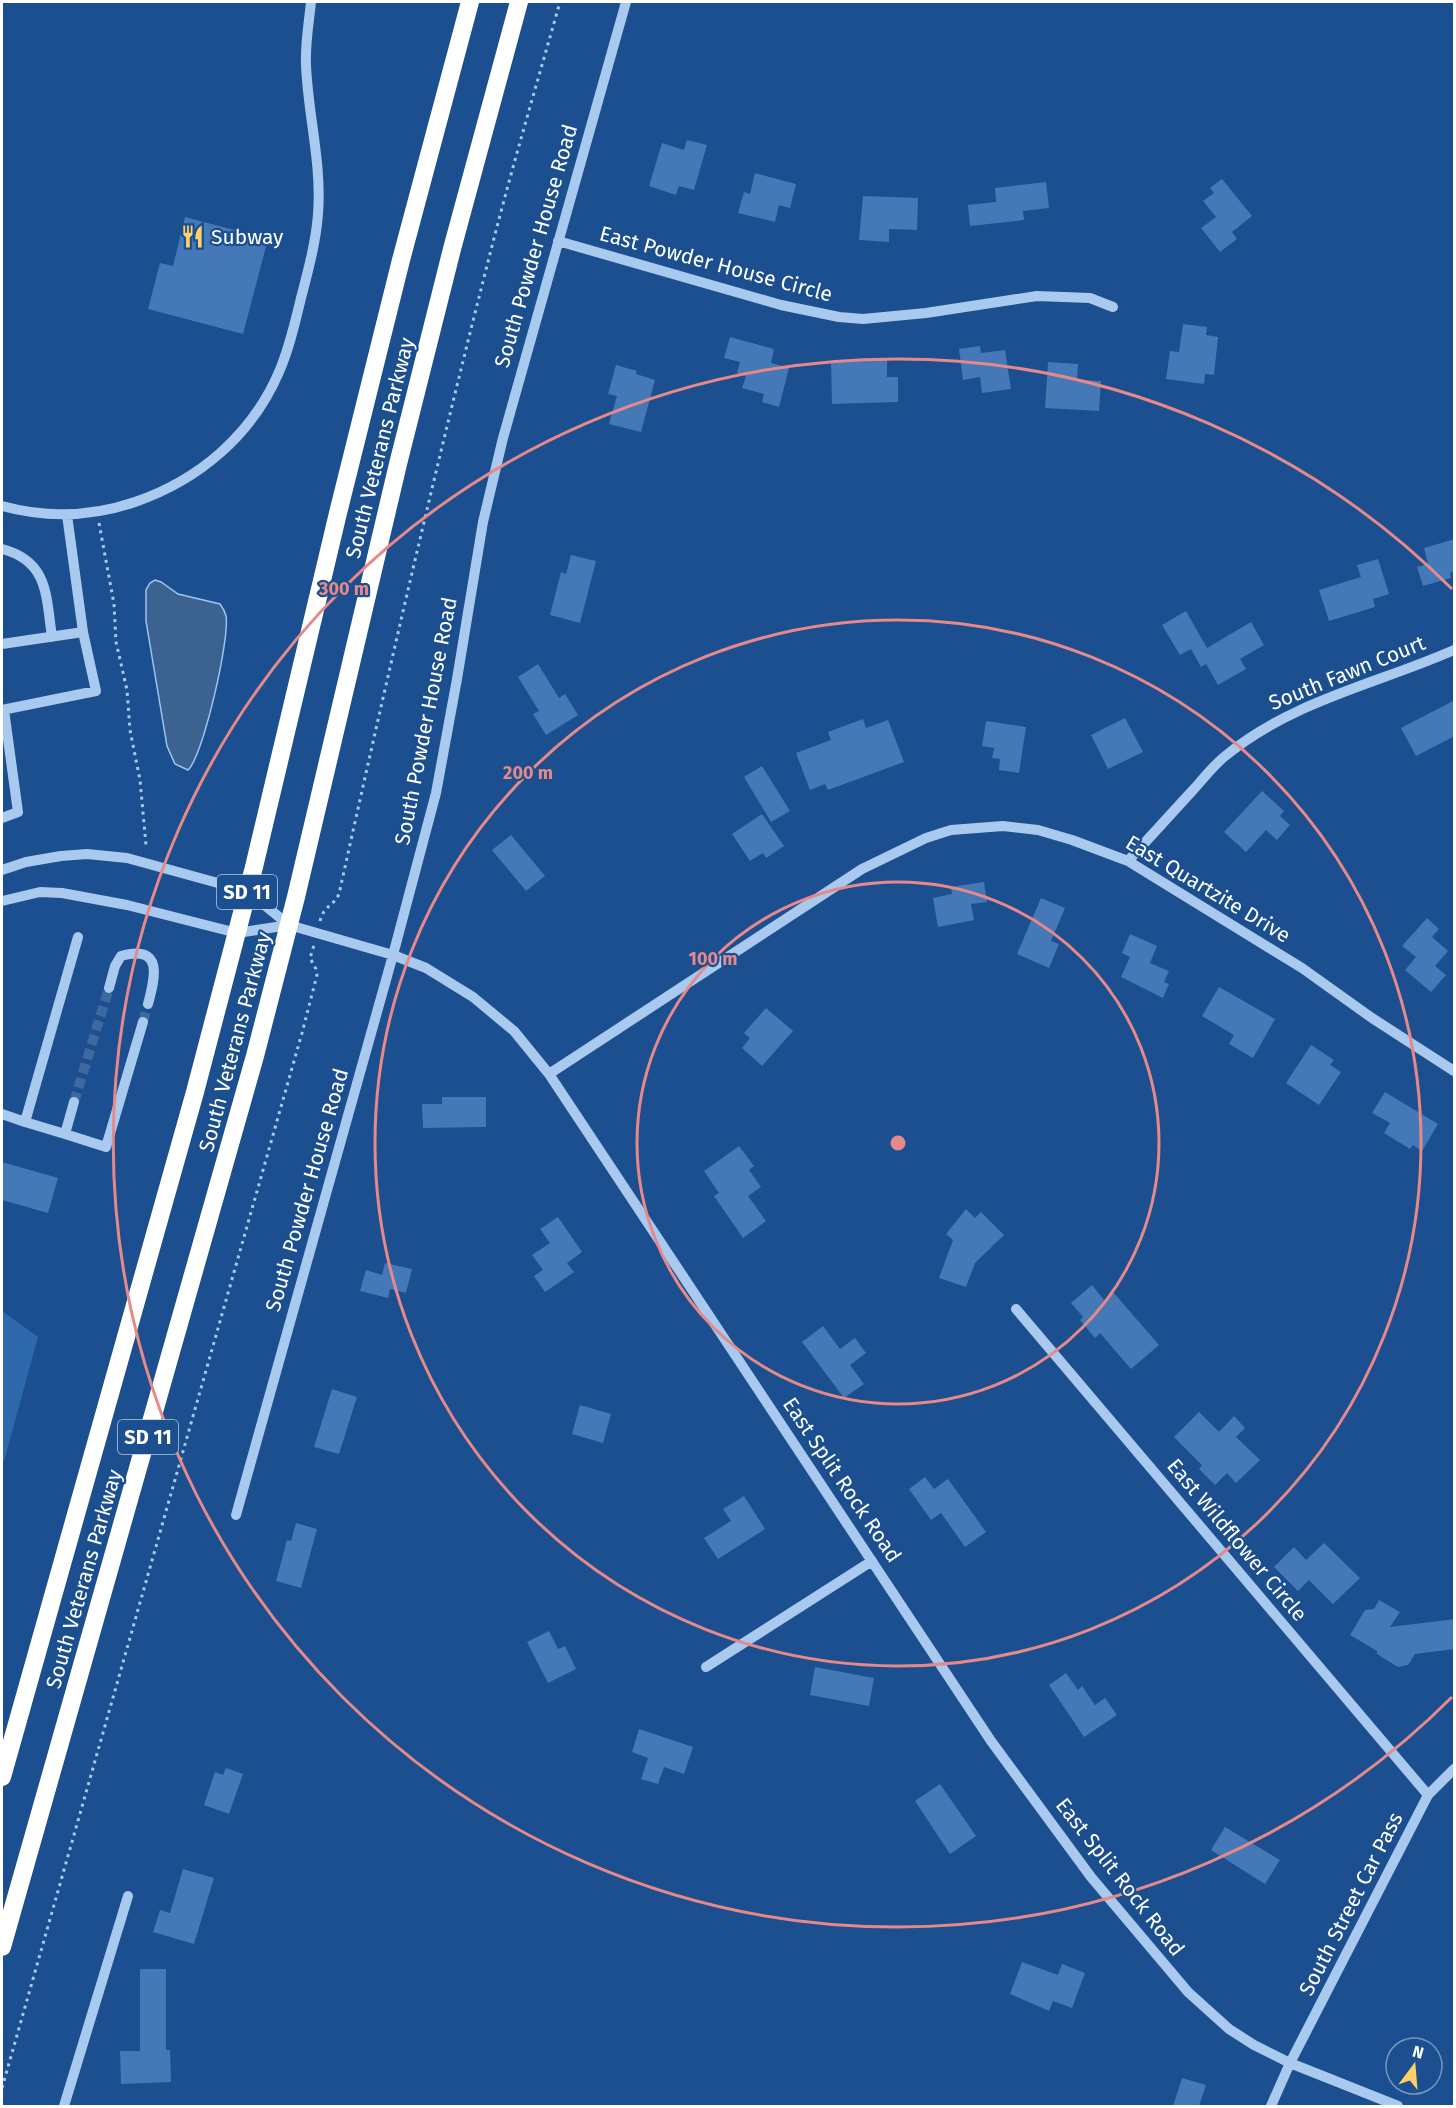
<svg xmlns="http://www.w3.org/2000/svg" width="1456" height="2108" font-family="'Fira Sans',sans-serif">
<rect width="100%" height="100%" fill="#1b4f8f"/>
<path fill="#2e69ad" d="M2,1311L38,1337L4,1461H2Z"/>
<path fill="#3c6290" stroke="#9cc4f0" stroke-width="1.5" d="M155,580L161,582L178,594L220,604C223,608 225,612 226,616C230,638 203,757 188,770L175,764L167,746L146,621V590L150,583Z"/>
<path fill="#4478b7" d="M687,140L707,145L694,190L679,186L676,195L649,186L662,143L684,150Z
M755,173L796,184L790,208L779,205L775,222L738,213L744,192L750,194Z
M1222,179L1252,216L1232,232L1237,239L1220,252L1201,228L1216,217L1203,201L1214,193L1210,188Z
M1046,182L1049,208L1023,211L1024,220L970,226L968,205L996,202L995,188Z
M863,196L918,198L917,230L889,229V242L859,240Z
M185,217L268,239L243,334L148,309L160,263L173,266Z
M1183,324L1207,327L1206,335L1218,337L1214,375L1205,374L1204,384L1166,379L1170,351L1179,352Z
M730,337L774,349L771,363L789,368L779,407L762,402L764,394L742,388L746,376L737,373L740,362L724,358Z
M980,346L981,353L1005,350L1011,389L982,393L980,377L963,380L959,349Z
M887,360V377H898V402L832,404L831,361Z
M1048,362L1078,364L1077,380L1101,381L1099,411L1045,408Z
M616,365L637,371L636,374L655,380L641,432L609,424L617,396L608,394Z
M1455,539V571L1450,573L1451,578L1423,586L1417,567L1428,564L1424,548Z
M571,555L596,561L580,623L550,615L561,572L566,574Z
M1378,559L1389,594L1373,599L1375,607L1329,621L1319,590L1361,577L1357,565Z
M1186,611L1207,648L1251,622L1264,645L1240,659L1246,669L1218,685L1206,664L1201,667L1191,649L1180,655L1162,625Z
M538,664L559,698L565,694L578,715L546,735L533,714L539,711L518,677Z
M1455,700V736L1416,756L1401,728Z
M1125,718L1143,752L1108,769L1091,735Z
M863,719L866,728L888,720L904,762L828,790L825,784L810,790L796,753L831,740L828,732Z
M986,721L1026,727L1019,773L999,770L1000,759L992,758L994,748L982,746Z
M762,766L790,811L771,822L744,777Z
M1262,791L1284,811L1280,816L1290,825L1277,840L1266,830L1246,852L1224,832Z
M762,814L784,846L766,858L763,853L750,861L732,834Z
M511,835L545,876L526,891L492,850Z
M984,882L987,902L971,904L974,920L938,927L933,898L952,894L951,887Z
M1041,898L1065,908L1051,941L1059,944L1049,968L1017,954Z
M1427,918L1439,929L1432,937L1448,951L1435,966L1446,975L1431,992L1405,970L1416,957L1402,946Z
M1130,934L1157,946L1150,963L1169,971L1164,982L1169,984L1163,998L1121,977L1130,957L1122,953Z
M1219,987L1275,1019L1253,1058L1229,1044L1234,1035L1202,1016Z
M766,1008L793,1031L762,1066L742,1048L750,1038L744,1033Z
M1311,1045L1334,1060L1330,1065L1341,1072L1319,1105L1286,1083Z
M1385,1092L1438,1124L1422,1151L1413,1145L1410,1149L1384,1133L1390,1123L1372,1113Z
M442,1097H486V1127L423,1128L422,1104H442Z
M739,1146L754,1166L749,1170L761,1187L748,1196L766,1221L743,1238L714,1196L719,1193L704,1171Z
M2,1162L58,1178L48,1213L2,1200Z
M966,1209L975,1218L981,1212L1004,1235L975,1263L966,1287L939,1278L953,1240L946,1234Z
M558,1217L582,1252L567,1263L574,1272L545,1292L534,1276L543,1270L532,1255L550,1243L540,1229Z
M385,1263L412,1269L406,1293L390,1289L388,1298L360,1291L366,1270L382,1275Z
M1092,1285L1104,1300L1113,1292L1159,1345L1131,1369L1100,1333L1095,1338L1080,1320L1083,1317L1071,1303Z
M823,1326L840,1349L855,1338L866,1353L850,1365L864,1384L844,1398L802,1342Z
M332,1389L357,1397L339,1454L314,1447Z
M580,1405L611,1414L603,1443L572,1434Z
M1199,1412L1219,1432L1234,1416L1245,1428L1236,1437L1260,1460L1236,1483L1227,1473L1215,1485L1199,1469L1202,1465L1174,1437Z
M925,1477L934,1489L948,1479L986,1532L965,1547L941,1513L931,1520L909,1489Z
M744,1496L765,1529L718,1559L704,1538L731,1521L723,1509Z
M296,1523L317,1529L301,1588L276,1581L287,1540L291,1541Z
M1324,1543L1360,1578L1333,1604L1309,1580L1298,1591L1274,1567L1294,1547L1306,1560Z
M1379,1600L1400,1612L1390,1627L1455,1619V1649L1415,1654L1408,1665L1398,1667L1377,1654V1651L1350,1635L1365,1610L1374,1609Z
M549,1631L558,1649L565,1646L576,1669L548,1683L527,1642Z
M815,1667L874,1678L869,1706L810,1695Z
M1066,1673L1078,1690L1082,1686L1095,1705L1105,1698L1117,1715L1084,1737L1049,1685Z
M639,1729L693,1747L684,1774L664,1767L658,1784L641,1779L648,1758L632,1752Z
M226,1768L243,1774L229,1814L204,1805L215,1772L223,1775Z
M940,1784L976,1836L950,1854L915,1801Z
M1225,1827L1280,1860L1265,1884L1211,1850Z
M183,1869L214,1878L194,1944L153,1932L160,1910L170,1913Z
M1022,1962L1058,1975L1062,1964L1085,1973L1072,2008L1053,2001L1049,2011L1010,1994Z
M140,1969H166V2050H170L171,2082L121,2084L120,2051H140Z
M1182,2078L1206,2085L1199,2106H1173Z"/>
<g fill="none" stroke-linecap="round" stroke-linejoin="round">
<path stroke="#3d69a0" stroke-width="10" stroke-dasharray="10 5" stroke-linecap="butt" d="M143,1022L148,1004
M74,1102L109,988"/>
<path stroke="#a9c9ee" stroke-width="3" stroke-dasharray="3 4.5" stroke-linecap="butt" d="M99,523L114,604L116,642L127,690L130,730L140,780L146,845
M320,921C324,905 333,907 339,894C387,677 437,461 492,246C513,164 537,83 560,2
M2,2088L302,1033L317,975L316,969L310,958L314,945"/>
<path stroke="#a9c9ee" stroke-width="10" d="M558,241L781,305L839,317L863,319L926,313L1037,296L1090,298L1113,307
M2,506C46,518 91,517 135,502C199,480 252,435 279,372C289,349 295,323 301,298C308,271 316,242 318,214C322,164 308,115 306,65C305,44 309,22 311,2
M2,549C49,561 46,597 52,637
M2,644L83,632L67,515
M2,710L96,691L83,632
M2,818L18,812L4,710
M1128,861C1150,837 1172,813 1193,790C1203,779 1213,766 1224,757C1291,701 1377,684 1454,650
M2,870L26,862L61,856L87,854L127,858L247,891L289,925
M2,901L40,892L62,893L127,905L237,933L289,925L393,955L426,968L473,997L514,1031L549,1074L991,1741L1091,1877L1188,1992L1229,2029L1254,2045L1290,2063L1398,2106
M109,988L115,966L121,956C164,944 155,978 148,1004
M549,1074L862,869L926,838L951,830L1003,826L1038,830L1072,840L1128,861L1302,968L1372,1018L1454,1071
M74,1102L65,1134L106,1147L143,1022
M2,1114L25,1122L78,937
M25,1122L65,1134
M1016,1309L1428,1795
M236,1515L393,955L436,793L457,679L483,522L503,438L626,2
M706,1667L872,1561
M64,2106L128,1896
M1271,2106L1290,2063L1428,1795L1454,1769"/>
<path stroke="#fff" stroke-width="18" d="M2,1777L195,1092L254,867L338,513L401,260L470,2
M2,1947L255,1056L296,897L398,464L452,249L519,2"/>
</g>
<g fill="none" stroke="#e88989" stroke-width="3">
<circle cx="898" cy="1143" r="261"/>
<circle cx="898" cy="1143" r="523"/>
<path d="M1452 1697A784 784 0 1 1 1452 589"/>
</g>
<defs>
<symbol id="restaurant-bare" viewBox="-9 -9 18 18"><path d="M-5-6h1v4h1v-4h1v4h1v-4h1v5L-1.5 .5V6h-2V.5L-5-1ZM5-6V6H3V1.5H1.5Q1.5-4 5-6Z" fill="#ffd166" stroke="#1b4f8f" stroke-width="2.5" paint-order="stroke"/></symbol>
</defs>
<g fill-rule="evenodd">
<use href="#restaurant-bare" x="176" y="220" width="33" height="33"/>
</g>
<g text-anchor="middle" stroke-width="4.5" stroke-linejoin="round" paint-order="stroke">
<g fill="#1b4f8f" stroke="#bbcadd" stroke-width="1.5">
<rect x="217" y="875" width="60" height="34" rx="4.5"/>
<rect x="118" y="1420" width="60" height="34" rx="4.5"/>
</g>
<g font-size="20" font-weight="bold" fill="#fff">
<text x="247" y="899">SD 11</text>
<text x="148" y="1444">SD 11</text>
</g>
<g font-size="21" fill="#fff" stroke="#1b4f8f" text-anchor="start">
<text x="211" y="244">Subway</text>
</g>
<g font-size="21" fill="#fff" stroke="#1b4f8f">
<text transform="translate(536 246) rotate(-74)" y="7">South Powder House Road</text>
<text transform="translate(716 264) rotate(15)" y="7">East Powder House Circle</text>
<text transform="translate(380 448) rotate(-76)" y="7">South Veterans Parkway</text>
<text transform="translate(1347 673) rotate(-22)" y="7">South Fawn Court</text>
<text transform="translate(426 721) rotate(-79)" y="7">South Powder House Road</text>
<text transform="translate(1208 889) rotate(31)" y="7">East Quartzite Drive</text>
<text transform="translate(235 1042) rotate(-75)" y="7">South Veterans Parkway</text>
<text transform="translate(307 1190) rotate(-74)" y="7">South Powder House Road</text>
<text transform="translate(842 1480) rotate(56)" y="7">East Split Rock Road</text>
<text transform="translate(1237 1540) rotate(50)" y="7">East Wildflower Circle</text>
<text transform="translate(84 1579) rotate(-74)" y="7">South Veterans Parkway</text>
<text transform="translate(1120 1877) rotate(52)" y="7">East Split Rock Road</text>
<text transform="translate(1351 1904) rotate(-63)" y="7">South Street Car Pass</text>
</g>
</g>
<circle cx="898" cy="1143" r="9" fill="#e88989" stroke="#1b4f8f" stroke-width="3"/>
<g font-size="18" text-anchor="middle" font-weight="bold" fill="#e88989" stroke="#1b4f8f" stroke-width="4.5" stroke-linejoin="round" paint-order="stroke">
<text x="344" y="595">300 m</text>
<text x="528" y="779">200 m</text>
<text x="713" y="965">100 m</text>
</g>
<rect width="1456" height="2108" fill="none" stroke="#ffffff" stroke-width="6"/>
<g transform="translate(1414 2066) rotate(16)"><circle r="28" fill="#1b4f8f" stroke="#7695bc" stroke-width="1.5"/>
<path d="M0-4.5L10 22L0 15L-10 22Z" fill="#ffd166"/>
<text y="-9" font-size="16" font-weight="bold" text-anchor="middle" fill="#ffffff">N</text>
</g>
</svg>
